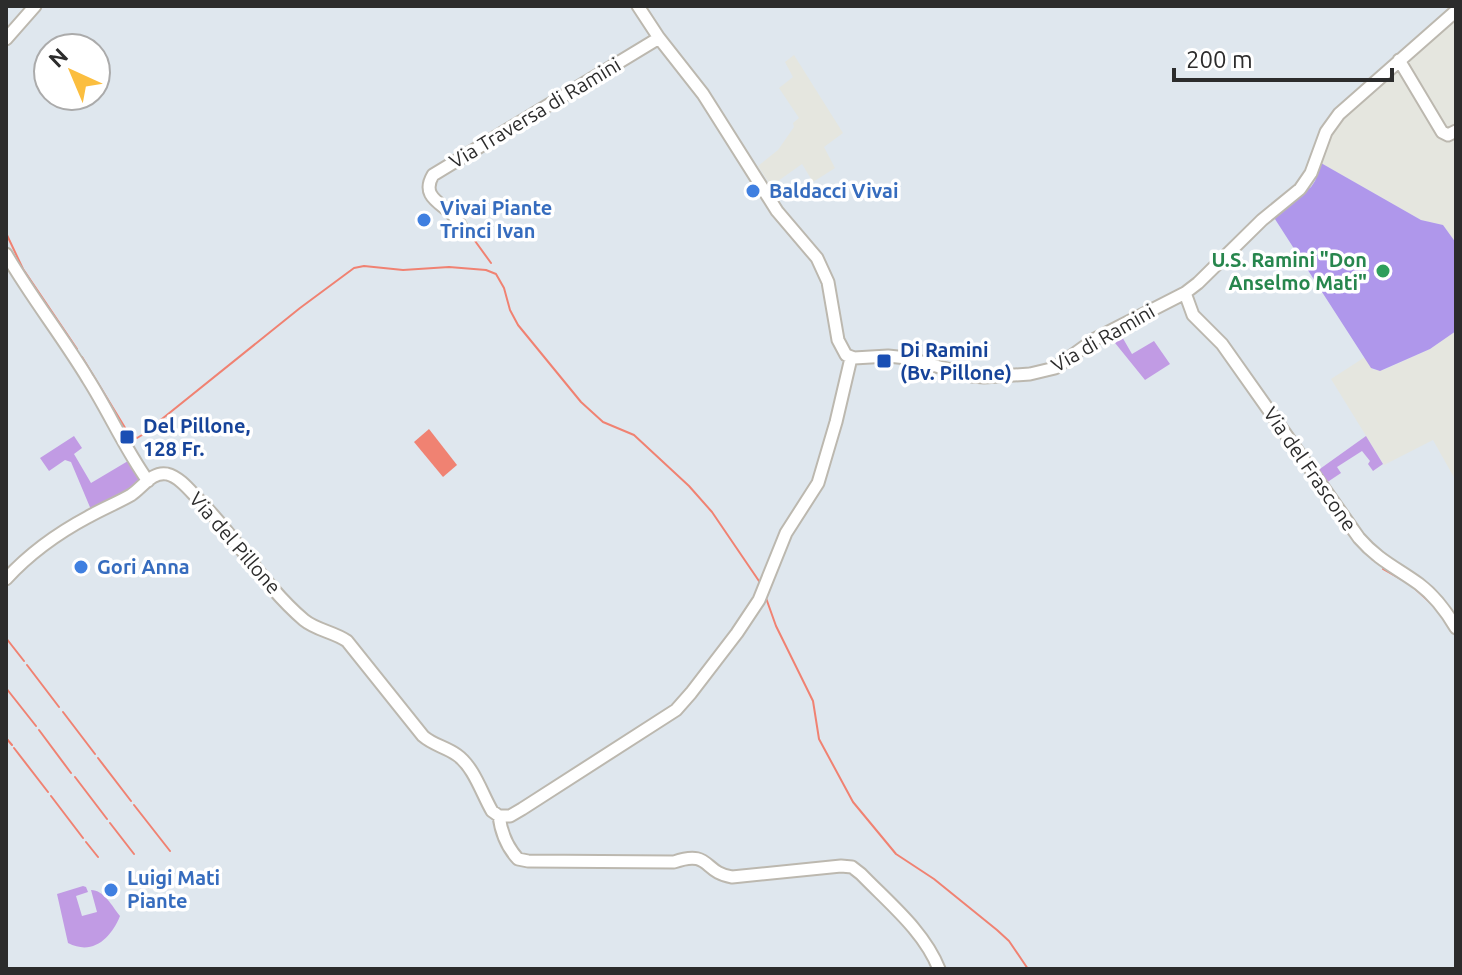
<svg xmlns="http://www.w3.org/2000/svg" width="1462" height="975" font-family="Ubuntu,sans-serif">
<rect width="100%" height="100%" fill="#dfe7ee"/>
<path fill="#e5e6df" d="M1454,21L1456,25V243L1443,225L1421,220L1321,163L1328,134L1338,119L1408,56Z
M794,55L843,133L824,147L835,168L813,182L802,164L771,186L758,166L778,150L794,127L793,123L799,118L779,88L793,77L785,62Z
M1456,331V481L1433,440L1384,465L1331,379L1365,357L1373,370H1384L1430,349Z"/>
<path fill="#c19be4" d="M1117,334L1121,335L1132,354L1154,341L1170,364L1145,380L1111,338Z
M74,436L82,448L74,454L91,483L128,461L139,479L135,487L92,512L71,462L65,460L49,471L40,458Z
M1366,436L1383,464L1373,471L1368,464L1370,461L1362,451L1337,467L1341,473L1326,483L1317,471Z
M83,886L86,887L88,892L76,896L82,916L97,912L91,890C104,890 112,906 120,916C111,938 93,956 68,943L57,894Z"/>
<path fill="#af97eb" d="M1321,163L1421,220L1443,225L1456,243V331L1430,349L1380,371L1371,368L1273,216L1311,187L1315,181Z"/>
<path fill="#f08272" d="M429,429L457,465L443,477L414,442Z"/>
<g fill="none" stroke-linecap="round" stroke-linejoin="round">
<path stroke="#f08272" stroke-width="2" d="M6,233L23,269L77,349
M470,234L491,263
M82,357L127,431L137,438L142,435L300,308L354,268L364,266L403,270L449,267L486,270L496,274L504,288L510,310L518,325L581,402L603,422L634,435L689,486L712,512L761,584
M1291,451L1348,533L1373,560
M1383,569L1411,585L1434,606
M766,598L776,626L813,701L819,739L853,802L896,854L934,879L997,930L1009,941L1028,969
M6,638L24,661
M27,665L59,707
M6,688L36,726
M63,712L95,754
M39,730L71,773
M6,738L12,745
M14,748L48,792
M98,758L131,801
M75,777L107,819
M51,796L83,838
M134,805L170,851
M110,823L134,854
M86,842L98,857"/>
<defs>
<path id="minor" d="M638,6L659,38L703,94L777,211L817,258L828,282L838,340L846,355L854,358L888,356L907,358L972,376L984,377L1030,374L1055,368L1095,339L1185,293L1198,283L1262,220L1300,189L1311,173L1326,132L1339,114L1456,11
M6,39L35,6
M1399,60L1442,132L1448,135L1456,131
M464,233C461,227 459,221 454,216C442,203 420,197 433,175L659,38
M6,254C31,297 62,336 88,379C109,412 125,449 148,481
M1185,293L1193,315L1222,344L1359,538C1378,560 1397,568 1419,584C1435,596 1446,611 1456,628
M6,579C29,554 58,533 88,517C102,509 117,503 131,495C142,488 152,471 167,474C180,477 191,492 200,501C237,538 263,585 304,620C316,630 334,632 347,641L423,736C433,745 446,747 457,755C474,767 482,794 492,811L499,816C501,832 507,847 518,859L528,861L674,862C711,849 703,873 732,877L841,866L852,867L861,874C889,903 924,931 939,969
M499,816H510L522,809L676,710L691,693L737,633L759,600L786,533L818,483L836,422L851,358"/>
</defs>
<use href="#minor" stroke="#bcb8af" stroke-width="15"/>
<use href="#minor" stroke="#fff" stroke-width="11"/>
</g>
<g fill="#3f7fe0" stroke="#fff" stroke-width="3">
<circle cx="753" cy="191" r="8"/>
<circle cx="424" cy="220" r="8"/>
<circle cx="81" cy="567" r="8"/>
<circle cx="111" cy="890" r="8"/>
</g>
<circle fill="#2e9e5b" stroke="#fff" stroke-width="3" cx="1383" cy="271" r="8"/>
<g fill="#1a4fb4" stroke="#fff" stroke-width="3">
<rect x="876" y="353" width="16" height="16" rx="4"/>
<rect x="119" y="429" width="16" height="16" rx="4"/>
</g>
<g text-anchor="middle" stroke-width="7" stroke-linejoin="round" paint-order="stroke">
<g font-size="20" fill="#2c2c2c" stroke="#fff">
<text transform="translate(535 113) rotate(-31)" y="7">Via Traversa di Ramini</text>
<text transform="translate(1103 338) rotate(-30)" y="7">Via di Ramini</text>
<text transform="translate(1310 469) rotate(55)" y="7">Via del Frascone</text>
<text transform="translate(235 543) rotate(49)" y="7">Via del Pillone</text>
</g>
<g font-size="20" font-weight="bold" fill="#366cbe" stroke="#fff" text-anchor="start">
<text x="769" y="198">Baldacci Vivai</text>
<text x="440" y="215">Vivai Piante<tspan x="440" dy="23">Trinci Ivan</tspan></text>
<text x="97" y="574">Gori Anna</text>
<text x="127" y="885">Luigi Mati<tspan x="127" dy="23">Piante</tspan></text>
</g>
<g font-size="20" font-weight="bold" fill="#27864d" stroke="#fff" text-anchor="end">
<text x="1367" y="267">U.S. Ramini "Don<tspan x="1367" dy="23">Anselmo Mati"</tspan></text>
</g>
<g font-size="20" font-weight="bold" fill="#164399" stroke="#fff" text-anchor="start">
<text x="900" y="357">Di Ramini<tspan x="900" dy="23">(Bv. Pillone)</tspan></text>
<text x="143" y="433">Del Pillone,<tspan x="143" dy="23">128 Fr.</tspan></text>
</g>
</g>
<rect width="1462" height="975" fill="none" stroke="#2c2c2c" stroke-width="16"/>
<g transform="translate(72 72) rotate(316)"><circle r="38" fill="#ffffff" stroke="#ababab" stroke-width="2"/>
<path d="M0-6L14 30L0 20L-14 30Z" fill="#fbbe3f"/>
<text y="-12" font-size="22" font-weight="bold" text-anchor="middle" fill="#2c2c2c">N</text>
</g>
<path d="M1174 68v12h218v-12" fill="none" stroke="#2c2c2c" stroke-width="4"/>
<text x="1186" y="68" font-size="24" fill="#2c2c2c" stroke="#ffffff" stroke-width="6" paint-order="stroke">200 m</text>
</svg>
